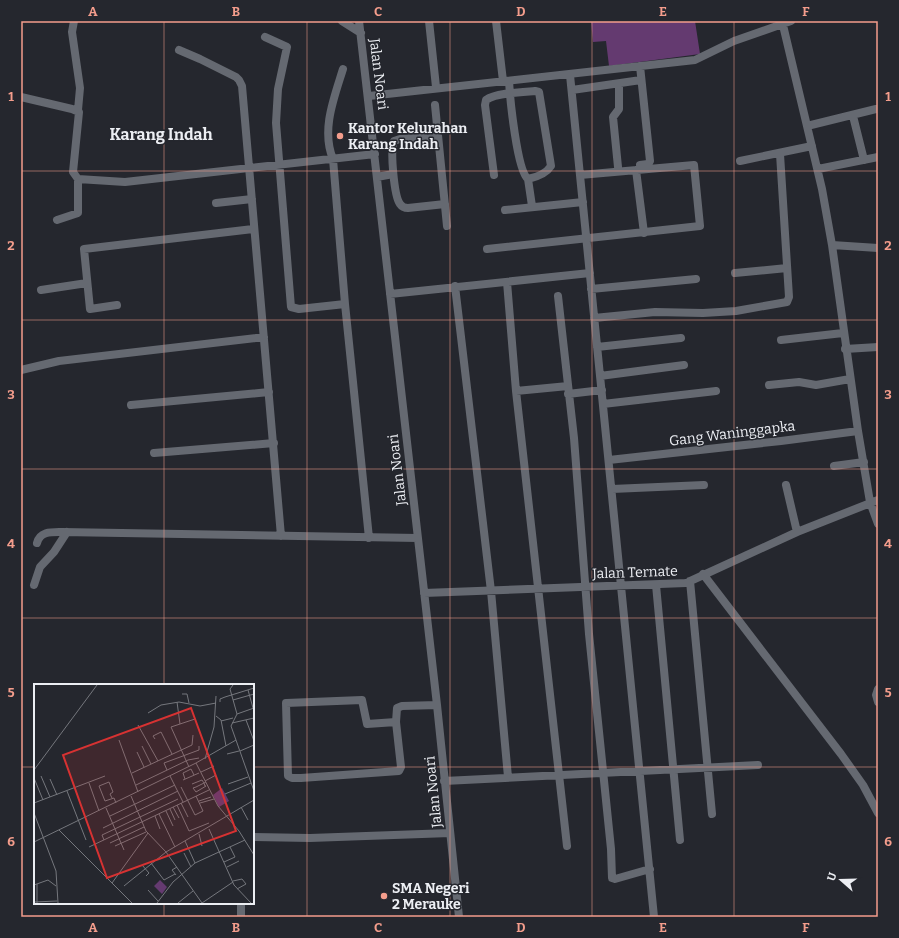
<svg xmlns="http://www.w3.org/2000/svg" width="899" height="938" font-family="Bitter,serif">
<rect width="100%" height="100%" fill="#25272e"/>
<path fill="#643a70" d="M591,21H695L700,54L609,66L606,41L593,42Z"/>
<g fill="none" stroke-linecap="round" stroke-linejoin="round">
<path stroke="#656971" stroke-width="8" d="M74,21L72,32L80,88L78,110
M342,21L361,33
M359,21L437,705L459,917
M429,21L436,87
M496,21L503,81
M782,21L822,189L832,245L858,431L870,502L878,524
M265,37L287,47L278,89L276,123L291,307L299,309L345,304
M179,50L200,59L236,77L239,80L242,86L281,536
M640,66L650,161L648,164L640,165
M343,69C334,98 321,130 333,159L345,304L369,538
M570,75L654,917
M572,90L641,80
M369,96L695,60L734,41L791,21
M21,97L72,109L79,112L73,172L78,179L125,182L375,154
M435,105L447,226
M853,116L864,160
M807,126L876,109
M438,137L400,139L394,141C390,150 394,196 400,204C402,207 405,208 408,208L445,204
M740,161L812,146
M618,167L613,117L619,109V84
M818,169L878,157
M636,170L644,233
M494,175L485,105L486,100C495,93 523,92 535,91L539,92L551,166C546,174 537,177 528,179C517,171 510,98 509,81
M377,177L393,174
M528,179L532,206
M216,203L252,199
M505,210L583,202
M57,220L78,213V179
M832,245L878,248
M487,249L700,226L694,165L580,175
M735,273L787,268
M507,282L516,391L567,846
M455,286L491,591L508,777
M591,289L696,279
M41,290L87,283
M390,294L590,273
M558,296L574,438L589,634L611,849L612,878L615,879L650,869
M117,305L90,309L84,249L253,229
M594,318L655,312L703,313L736,311L787,302L789,297L780,154
M781,340L843,333
M597,347L681,338
M845,349L878,347
M21,370L59,361L264,337
M600,376L684,365
M769,385L799,382L816,385L850,379
M516,391L568,386
M568,394L602,390
M603,404L716,391
M131,405L269,392
M154,453L274,443
M609,460L781,441L858,431
M834,466L864,462
M786,485L797,532
M612,489L704,485
M37,543C40,531 52,532 62,532L418,538
M703,574L841,754L863,785L878,813
M690,581L712,814
M34,585L40,567L54,552L67,532
M656,585L680,840
M424,593L686,583L797,532L878,500
M878,689L876,695L878,702
M396,722L367,724L362,700L286,703L288,776L292,778H301L399,771L401,767L396,722L397,708L402,706L437,705
M444,781L758,765
M253,837L310,838L450,833
M241,917V903"/>
</g>
<path fill="none" stroke="#f49d8c" stroke-width="1" stroke-opacity="0.55" d="M164,21V685M307,21V917M450,21V917M592,21V917M734,21V917M21,171H878M21,320H878M21,469H878M21,618H878M21,767H35M253,767H878M164,903V917"/>
<g fill="#f49d8c" stroke="#25272e" stroke-width="1.5">
<circle cx="340" cy="136" r="4"/>
<circle cx="384" cy="896" r="4"/>
</g>
<g text-anchor="middle" stroke-width="3" stroke-linejoin="round" paint-order="stroke">
<g font-size="14" fill="#eceef3" stroke="#25272e">
<text transform="translate(379 74) rotate(83)" y="5">Jalan Noari</text>
<text transform="translate(732 433) rotate(-7)" y="5">Gang Waninggapka</text>
<text transform="translate(397 470) rotate(-97)" y="5">Jalan Noari</text>
<text transform="translate(635 572) rotate(-2)" y="5">Jalan Ternate</text>
<text transform="translate(433 792) rotate(-96)" y="5">Jalan Noari</text>
</g>
<g font-size="14" font-weight="bold" fill="#eceef3" stroke="#25272e" text-anchor="start">
<text x="348" y="133">Kantor Kelurahan<tspan x="348" dy="16">Karang Indah</tspan></text>
<text x="392" y="893">SMA Negeri<tspan x="392" dy="16">2 Merauke</tspan></text>
</g>
<g font-size="16" font-weight="bold" fill="#eceef3" stroke="#25272e">
<text x="161" y="140">Karang Indah</text>
</g>
</g>
<g transform="translate(34 684)">
<rect width="220" height="220" fill="#25272e"/>
<path d="M188,104L195,117L185,123L179,111ZM126,196L133,203L128,210L120,202Z" fill="#643a70"/>
<path fill="none" stroke="#75777d" stroke-width="1" d="M199,1L196,5L203,30M214,6L219,24M148,10H153L155,19M199,16L220,10M143,18L146,40L137,43L155,83M186,18V15L191,13L220,4M220,24L203,30L197,42L220,107M114,29L127,21L145,18L166,22L182,19M182,32L187,36L192,62M212,36L220,57M187,37L199,34M198,39L220,34M146,40L161,35M104,41L124,77M121,55L119,52L127,48L138,70M85,56L104,108M108,62L117,80M206,67L220,61M103,68L110,83M193,70L205,67M171,75L180,43L182,12M162,79L184,122L205,147L220,171M0,86L63,1M133,86L130,79L165,66V62M167,88L180,82M98,89L158,61L159,51M7,92L16,113M136,92L149,118M0,94L9,116M16,95L23,111M151,95L149,89L157,85L160,91M149,96L165,89M171,97L182,91M55,99L65,127M158,100L168,96L170,99L171,102H172L162,108L159,104L162,103L172,98M194,100L214,93M102,101L154,76L165,74M147,103L161,131L169,127L162,112M33,107L52,156M191,110L217,99M97,112L112,147L132,168L168,219M78,114L76,110L79,108L75,98L65,102L71,117L80,114L82,119M165,117L177,113M0,119L71,92M147,119L154,133M166,119L180,115M143,121L155,147L175,139M139,123L145,134M207,123L214,136M72,124L90,166M136,125L141,136M132,127L139,142M0,129L22,187L24,219M125,130L141,163M76,132L141,101M121,132L126,145M69,144L144,107M175,145L200,201L217,219M25,146L98,219M165,150L168,162M70,156L68,151L144,115M151,157L161,179M0,158L162,79L202,56M76,159L110,143M81,162L112,148M55,163L175,106M150,169L157,183M190,178L201,173L196,163M117,179L130,196L141,190M108,181L115,189L112,192M193,183L205,177M142,191L138,186L143,183M199,197L208,195L212,200L203,205M78,199L114,149M3,200V219M0,201L14,196L22,202M90,202L132,168L220,116M114,206L124,217M0,218L23,217M123,219L139,198L161,179L211,156M144,219L159,207M168,219L199,198"/>
<path fill="#d73232" fill-opacity="0.15" stroke="#d73232" stroke-width="2" d="M157,24L202,147L73,194L29,71Z"/>
<rect width="220" height="220" fill="none" stroke="#eceef3" stroke-width="2"/>
</g>
<rect width="899" height="938" fill="none" stroke="#25272e" stroke-width="44"/>
<g transform="translate(841 880) rotate(290)" stroke="#25272e" stroke-width="3" paint-order="stroke">
<path d="M0-3L7 15L0 10L-7 15Z" fill="#eceef3"/>
<text y="-6" font-size="11" font-weight="bold" text-anchor="middle" fill="#eceef3">U</text>
</g>
<rect x="22" y="22" width="855" height="894" fill="none" stroke="#f49d8c" stroke-width="1.5"/>
<g font-size="13" text-anchor="middle" font-weight="bold" fill="#f49d8c">
<text x="93" y="16">A</text>
<text x="236" y="16">B</text>
<text x="378" y="16">C</text>
<text x="521" y="16">D</text>
<text x="663" y="16">E</text>
<text x="806" y="16">F</text>
<text x="11" y="101">1</text>
<text x="888" y="101">1</text>
<text x="11" y="250">2</text>
<text x="888" y="250">2</text>
<text x="11" y="399">3</text>
<text x="888" y="399">3</text>
<text x="11" y="548">4</text>
<text x="888" y="548">4</text>
<text x="11" y="697">5</text>
<text x="888" y="697">5</text>
<text x="11" y="846">6</text>
<text x="888" y="846">6</text>
<text x="93" y="932">A</text>
<text x="236" y="932">B</text>
<text x="378" y="932">C</text>
<text x="521" y="932">D</text>
<text x="663" y="932">E</text>
<text x="806" y="932">F</text>
</g>
</svg>
